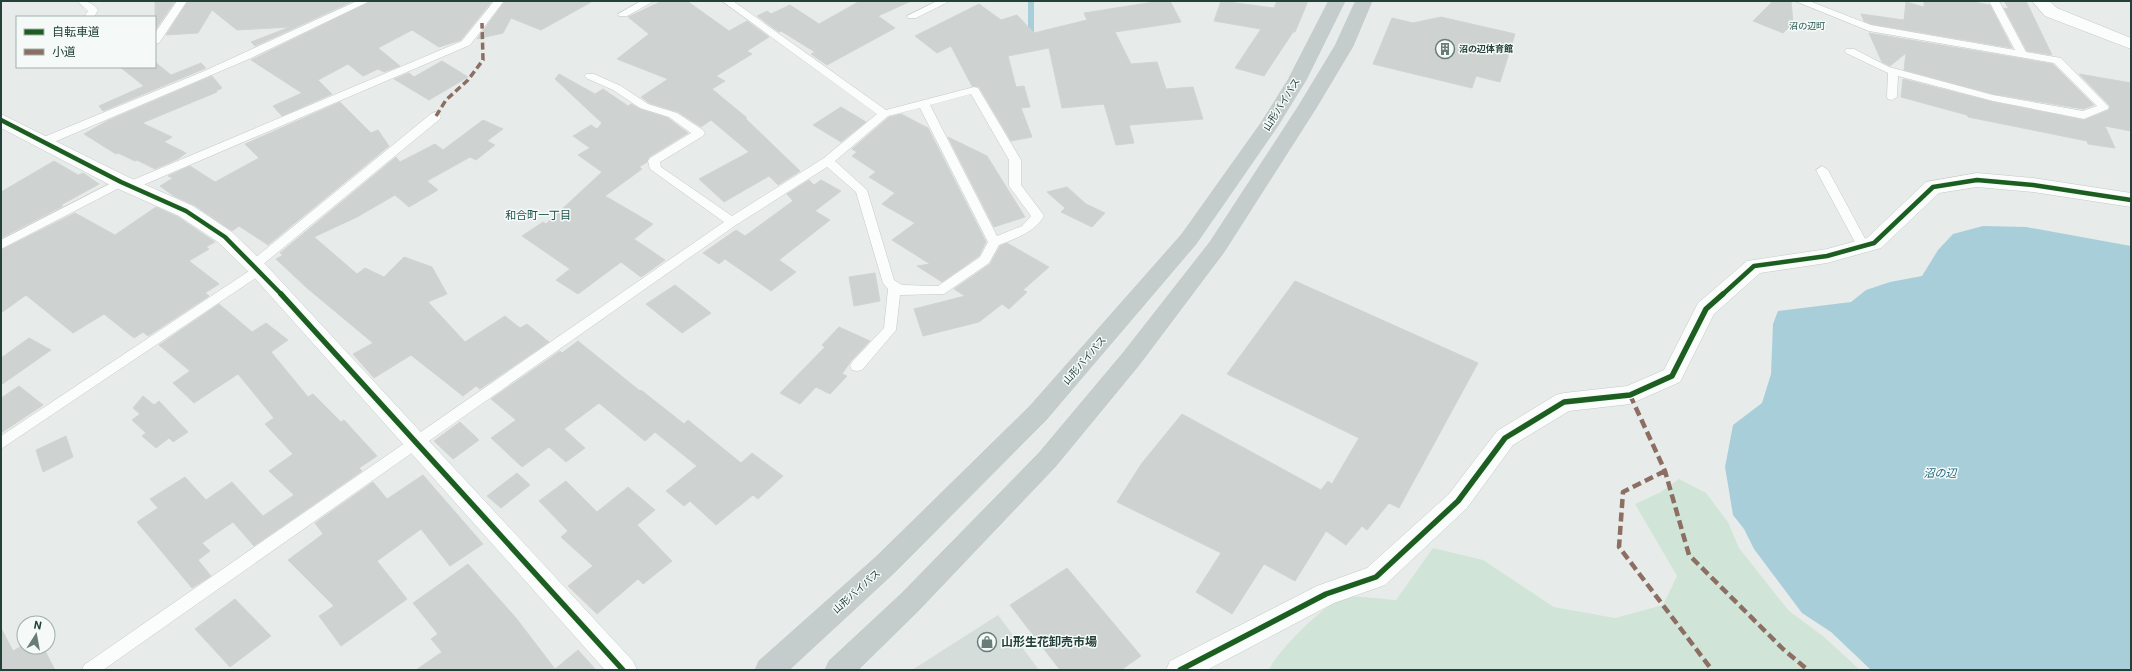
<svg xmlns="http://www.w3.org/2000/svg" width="2132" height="671" font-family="Roboto,'Noto Sans JP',sans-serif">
<rect width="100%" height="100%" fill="#e7ecea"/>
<path fill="#d5ddda" d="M998,615L1039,670H912Z"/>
<path fill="#d0e5d8" d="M1679,479L1706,493L1728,522L1739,548L1789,611L1823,636L1860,670H1269C1277,651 1324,605 1343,597C1350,595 1386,599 1396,600L1433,548L1483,560L1554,607L1615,618L1663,605L1677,576L1635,504L1661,492Z"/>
<path fill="#a8cfd9" d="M1983,226L2026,227L2131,246V670H1871L1831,632L1802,613L1754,549L1744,529L1733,515L1725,467L1733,425L1762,403L1771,374L1773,324L1778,311L1851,302L1866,290L1890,282L1922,276L1938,250L1953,234Z"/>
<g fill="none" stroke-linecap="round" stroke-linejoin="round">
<path stroke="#a8cfd9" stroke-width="6" d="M1031,1V38"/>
</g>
<path fill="#ced3d1" stroke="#d0d5d3" d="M155,1H175L155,30Z
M188,1H353L255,46L251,42L290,27L237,30L212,10L198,33L166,35Z
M371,1H492L461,40L439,47L412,30L378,48L400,66L384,72L378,69L363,76L348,64L318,80L332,94L282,116L273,106L302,93L251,60Z
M505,1H593L541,30L511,18L503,33L477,39Z
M662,1H687L729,31L747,21L769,37L747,51L752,54L716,76L725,81L712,89L747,118H745L800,171L778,185L769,176L724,202L699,179L749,152L711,120L701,127L678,112L649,103L641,97L668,79L617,59L649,34L628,17Z
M860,1H911L878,16L895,28L827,65L811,54L815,52L781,31L779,32L757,16L767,11L771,14L790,5L819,24Z
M1160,1H1170L1181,22L1115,32L1131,64L1157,62L1166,89L1193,87L1203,119L1129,125L1134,143L1116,145L1104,104L1062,108L1049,48L1008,56L1016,87L1024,86L1030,107L1021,108L1032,137L1011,141L979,87L972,86L951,46L937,53L915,36L979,4L1001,20L1017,15L1034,33L1087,20L1084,13Z
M1221,1L1274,8L1277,1H1308L1295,32H1293L1264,76L1235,68L1261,29L1214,21Z
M1773,1H1791L1793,23L1783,33L1753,21Z
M1924,1H1968L1990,5L2012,48L1871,24L1864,21L1861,14L1904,20L1906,2L1924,7Z
M2004,1H2026L2052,55L2027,51L2004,8L2009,9Z
M1441,17L1515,34L1500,82L1476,76L1472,88L1373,64L1392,18L1413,23Z
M1869,33L2053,64L2094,105L2083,109L1993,94L1904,70L1906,53L1890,66L1882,62Z
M442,61L468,77L429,100L394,79L409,73L414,77Z
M155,62L171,75L201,63L206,68L103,111L99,106L144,86L120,67H155Z
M559,74L595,94L603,89L628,106L631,104L640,109L668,118L688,133L649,157L647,162L639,167L642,169L605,196L653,224L634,239L665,260L641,277L621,262L578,294L556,280L570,269L522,236L543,222L546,224L602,172L578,155L590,148L573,136L591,125L597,129L602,123L555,79Z
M2079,74L2131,83V131L2105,126L2115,148L2088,144L2087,141L1968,117L1967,115L1901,97L1903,79L1993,102L2084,120L2109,110L2110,106Z
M212,76L222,88L216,91L217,92L142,123L172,137L164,142L186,153L178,159L155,169L137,160L135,161L118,153L116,154L84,134L107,121Z
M340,102L371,133L378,130L389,146L268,245L239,226L232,231L194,205L174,196L160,186L173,178L168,176L190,166L215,182L259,158L245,144Z
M841,107L866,122L841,142L813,125Z
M901,114L928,128L986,242L979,256L942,282L917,266L930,264L892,240L915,223L882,204L895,193L869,177L876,172L852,156L857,152L852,149L889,117Z
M483,120L503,129L487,141L495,145L476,160L470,157L427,181L438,190L409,207L395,195L357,217L314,237L357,274L365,268L384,277L404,257L432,267L447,294L428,302L465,342L505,316L520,328L527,324L549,342L480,389L476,386L463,396L411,355L374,378L353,354L373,343L307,288L276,259L283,255L280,253L396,157L400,162L435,144L443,150Z
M948,137L987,156L1025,217L994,227Z
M54,161L78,175L83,173L99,184L61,205L63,206L1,238V192Z
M809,180L814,185L821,180L841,191L815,211L830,220L779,260L796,272L771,291L725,259L719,264L703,253L736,230L745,236L793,201L787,194Z
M1067,187L1086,204L1105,213L1092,227L1061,212L1065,208L1047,192Z
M156,207L178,217L215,242L206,247L209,249L189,261L219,284L205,293L209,296L148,336L143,332L134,338L104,314L73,333L26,295L1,313V250L75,213L115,235Z
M1007,243L1049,267L1023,290L1027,292L1009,309L1002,304L979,322L923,336L914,309L965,296L954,289L990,264L1000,246Z
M875,273L880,301L854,306L849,277Z
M1295,281L1478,363L1399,508L1389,503L1367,530L1362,526L1346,545L1326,531L1295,581L1264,564L1232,614L1196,592L1221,553L1117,502L1142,463L1182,414L1321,490L1328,481L1332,484L1359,438L1227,374Z
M675,285L711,313L682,333L646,304Z
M219,304L252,332L266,323L288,340L271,352L308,397L313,394L341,422L344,420L377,456L359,468L362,471L254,546L233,522L202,543L210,551L198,560L211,576L192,588L137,522L158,508L150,499L185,477L206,500L232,482L263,516L294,495L269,471L293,454L265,424L274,418L238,374L194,403L173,383L190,371L159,345Z
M839,327L870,341L851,361L842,374L847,376L830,394L816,387L800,404L780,393L825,347L822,345Z
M29,338L51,350L1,385V358Z
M578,341L640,391L641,390L684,424L688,420L741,463L752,453L783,476L758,499L753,495L716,525L690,501L684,506L666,491L697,466L655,432L645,441L599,403L564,429L585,448L566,462L549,447L522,467L491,438L516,420L491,399L560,351L562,353Z
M19,386L43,405L1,433V398Z
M143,396L154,405L159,401L188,432L173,442L169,438L156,448L142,436L146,433L132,420L140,414L133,408Z
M460,422L479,440L453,459L434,441Z
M66,436L73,457L43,472L36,450Z
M517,473L530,485L501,508L487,496Z
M423,475L483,544L450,566L421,529L377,561L407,599L341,646L319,616L334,606L288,560L323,534L315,523L373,482L387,499Z
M566,481L597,512L628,487L655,510L637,525L672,561L643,584L638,579L597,614L568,586L593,566L561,537L568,531L539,501Z
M468,564L516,618L555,669L578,650L596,670H416L442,652L431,639L438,634L413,603Z
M1067,568L1141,656L1121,670H1060L1010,605Z
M235,599L271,636L230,667L195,629Z
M1,628L13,651L20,647H43L55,670H1Z"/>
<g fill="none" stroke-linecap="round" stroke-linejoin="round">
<defs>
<path id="service" d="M77,1C87,1 92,2 98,10L94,17H84L88,11Z
M177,1H187L159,43L155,44V33Z
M357,1H370L249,59L47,145H39L37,142L39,139L202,72Z
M494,1H504L470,45L136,188H128L126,185L128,182L462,41Z
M641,1H654L627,16H619L618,14Z
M722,1H733L886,110L974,87L978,88L1021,160V185L1042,213L1044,216C1034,233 1016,238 999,245L989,263L944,294L900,295L896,330L862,370L857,371L852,370L850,366L852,362L884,328L888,289L883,283L856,192L827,167L736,225L103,670H82L84,665L724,222L650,169L648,161L650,158L691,133L669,117L640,108L613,90L586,78L585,76L586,74H594L621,86L648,104L677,113L703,130L705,133L703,136L660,162L661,167L732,216L824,158L877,114ZM971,94L1009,160V186L1031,216L1022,226L997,236L930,105ZM920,108L988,242L980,257L938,286L902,285L894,280L867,190L835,161L888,116Z
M937,1H950L916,18H908L907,16Z
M1795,1H1809L1871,25L2015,50L1989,1H1999L2026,52L2061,58L2109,107L2108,109L2084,119L1993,101L1898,76L1897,97L1892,100L1888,99L1887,97L1888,73L1846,53L1845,51L1846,49H1854L1889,67L1993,95L2083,111L2097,106L2054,63L1869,31Z
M436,112L441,116L440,119L261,266L265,270L263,273L1,449V436L252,269L248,265L250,262L432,113Z
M1822,166L1828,170L1869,246L1867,249H1859L1857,246L1816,170Z
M121,178L127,182L125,185L1,249V240Z"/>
<path id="minor" d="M2032,1H2049L2057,8L2131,38V49L2045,16Z
M1,114L128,177L193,206L232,232L266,265L633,661L637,670H605L252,275L218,242L179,216L114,187L1,128Z
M1977,173L2033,178L2131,193V207L2033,192L1977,187L1939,193L1881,248L1827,263L1760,273L1714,314L1680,382L1630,404L1569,411L1513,445L1467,508L1385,585L1334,603L1207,670H1166L1170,661L1317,586L1367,568L1449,494L1497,431L1556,395L1564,393L1627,386L1664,370L1698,303L1747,261L1827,249L1867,238L1926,182Z"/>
<path id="trunk" d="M1329,1H1345L1306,80L1277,127L1196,244L1046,420L895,572L789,670H755L759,661L877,556L1030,406L1182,234L1261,123L1288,80Z
M1356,1H1372L1353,46L1316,108L1224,252L1139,365L1055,467L919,610L858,670H825L829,661L901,594L1039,453L1123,353L1210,242L1298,107L1335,46Z"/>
</defs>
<use href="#service" stroke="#c4c9c7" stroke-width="1"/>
<use href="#minor" stroke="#c4c9c7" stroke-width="1"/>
<use href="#trunk" stroke="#c2cac9" stroke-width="1"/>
<use href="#service" fill="#fbfcfc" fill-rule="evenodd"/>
<use href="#minor" fill="#fbfcfc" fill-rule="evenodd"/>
<use href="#trunk" fill="#c5cdcc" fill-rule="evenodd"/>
<path stroke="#8d6e63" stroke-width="3.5" stroke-dasharray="7 3.5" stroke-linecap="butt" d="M436,116L446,100L468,80L483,60L482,23"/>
<path stroke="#8d6e63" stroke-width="4.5" stroke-dasharray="9 4.5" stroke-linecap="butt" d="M1630,395L1665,471L1689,555L1783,649L1808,670
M1665,471L1623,492L1619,547L1712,670"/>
<defs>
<path id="cycleway-far1" d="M1,120L121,182L186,211L225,237L282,295
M1722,295L1754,266L1827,256L1874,243L1933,187L1977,180L2033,185L2131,200"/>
<path id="cycleway" d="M281,294L623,670
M1180,670L1326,594L1376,577L1458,501L1505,438L1564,402L1630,395L1672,376L1706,309L1723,294"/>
</defs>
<use href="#cycleway-far1" stroke="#f5faf8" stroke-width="6"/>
<use href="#cycleway" stroke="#f5faf8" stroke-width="8"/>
<use href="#cycleway-far1" stroke="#1b5e20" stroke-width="4.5"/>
<use href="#cycleway" stroke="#1b5e20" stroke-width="5.5"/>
</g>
<defs>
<symbol id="building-ring" viewBox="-11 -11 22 22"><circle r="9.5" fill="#f5faf8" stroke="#687c78" stroke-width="1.5"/><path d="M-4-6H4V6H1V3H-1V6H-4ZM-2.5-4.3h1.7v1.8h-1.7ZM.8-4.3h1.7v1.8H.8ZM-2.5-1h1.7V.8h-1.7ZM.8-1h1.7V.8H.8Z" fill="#687c78"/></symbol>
<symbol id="shop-ring" viewBox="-11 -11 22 22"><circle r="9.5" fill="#f5faf8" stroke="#687c78" stroke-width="1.5"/><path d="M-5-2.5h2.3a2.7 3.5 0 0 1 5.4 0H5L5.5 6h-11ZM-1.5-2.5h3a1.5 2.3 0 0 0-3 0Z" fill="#687c78"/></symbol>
</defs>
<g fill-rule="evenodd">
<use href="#building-ring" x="1434" y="38" width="22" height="22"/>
<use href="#shop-ring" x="976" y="631" width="22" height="22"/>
</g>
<g text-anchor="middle" stroke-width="3" stroke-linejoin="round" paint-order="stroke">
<g font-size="9" fill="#1f524a" stroke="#f5faf8">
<text x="1807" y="29">沼の辺町</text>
</g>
<g font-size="9" font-weight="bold" fill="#23403a" stroke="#f5faf8" text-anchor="start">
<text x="1459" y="52">沼の辺体育館</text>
</g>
<g font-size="10" fill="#23403a" stroke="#f5faf8">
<text transform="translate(1281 104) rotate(-58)" y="4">山形バイパス</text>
<text transform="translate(1084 360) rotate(-49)" y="4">山形バイパス</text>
<text transform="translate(856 591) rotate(-42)" y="4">山形バイパス</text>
</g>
<g font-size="11" fill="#1f524a" stroke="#f5faf8">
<text x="538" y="219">和合町一丁目</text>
</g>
<g font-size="11" font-style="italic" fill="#1d657c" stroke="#f5faf8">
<text x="1940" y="477">沼の辺</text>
</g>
<g font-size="12" font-weight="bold" fill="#23403a" stroke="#f5faf8" text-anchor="start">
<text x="1001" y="646">山形生花卸売市場</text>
</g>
</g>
<rect width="2132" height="671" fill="none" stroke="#23403a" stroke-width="4"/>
<rect x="16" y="16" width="140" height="52" fill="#f5faf8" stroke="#a1b0ac"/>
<rect x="24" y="29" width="20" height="6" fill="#1b5e20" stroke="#a1b0ac"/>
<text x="52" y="36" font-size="12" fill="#23403a">自転車道</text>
<rect x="24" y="49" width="20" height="6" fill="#8d6e63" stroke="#a1b0ac"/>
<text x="52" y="56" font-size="12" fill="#23403a">小道</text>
<g transform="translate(36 635) rotate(11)"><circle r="19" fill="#f5faf8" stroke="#a1b0ac"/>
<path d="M0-3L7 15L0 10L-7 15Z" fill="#687c78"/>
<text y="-6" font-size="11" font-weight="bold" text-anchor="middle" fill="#23403a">N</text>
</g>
</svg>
